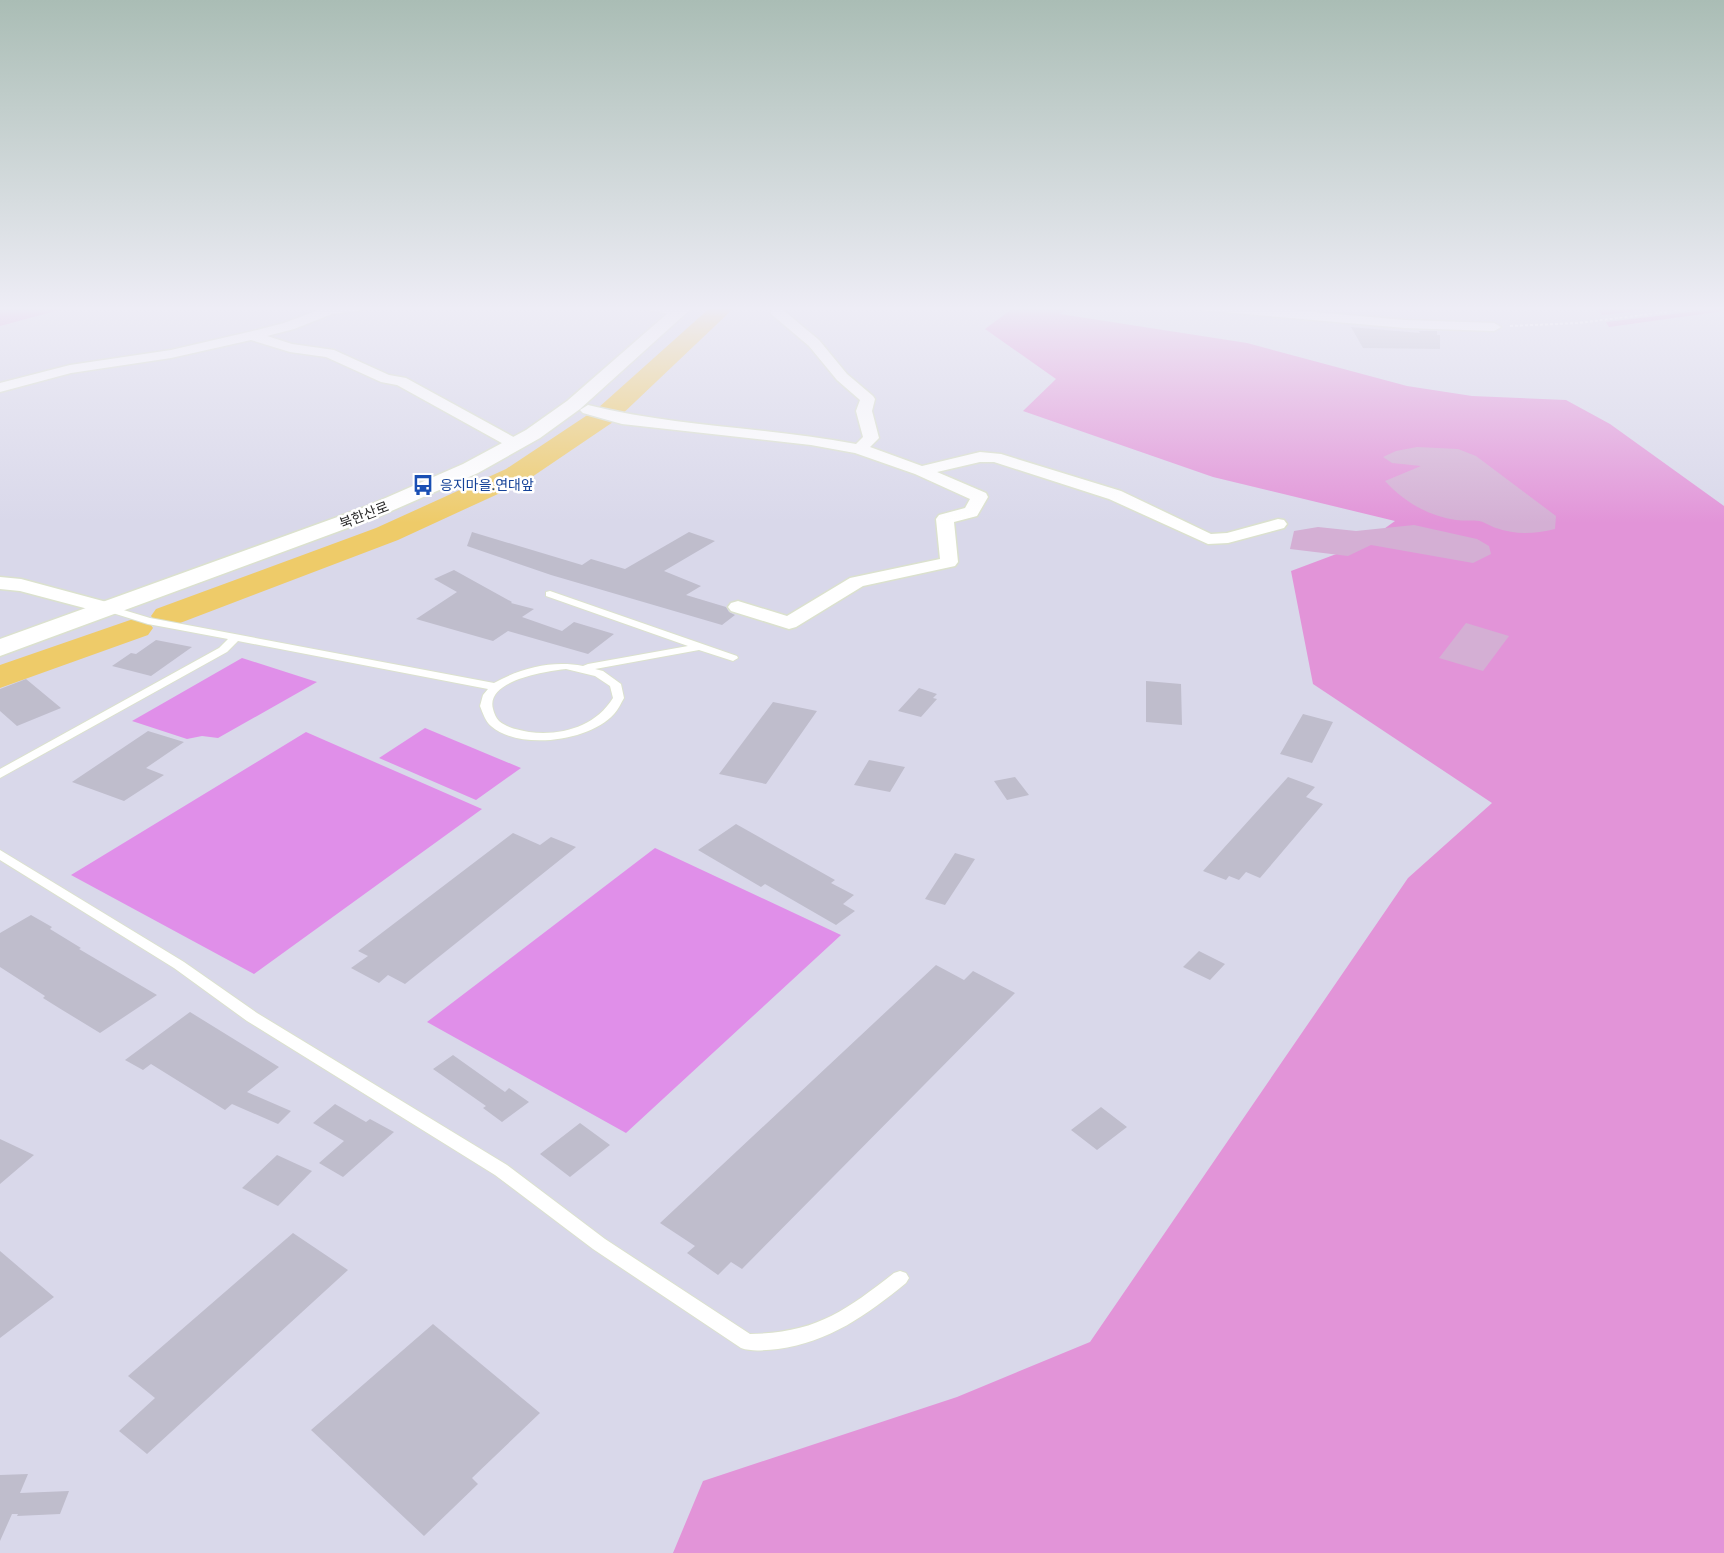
<svg xmlns="http://www.w3.org/2000/svg" width="1724" height="1553" font-family="'Work Sans','Noto Sans KR',sans-serif">
<rect width="100%" height="100%" fill="#d9d8ea"/>
<path fill="#e294d8" d="M0,306H84L63,309L0,326Z
M1016,306H1072L1060,314L1247,343L1407,386L1472,396L1566,400L1610,424L1724,506V1553H673L703,1481L957,1397L1090,1342L1408,878L1492,803L1313,684L1291,571L1363,544L1395,521L1213,477L1023,411L1056,379L985,329Z
M1596,306H1679L1602,315Z
M1724,308V311L1609,327L1606,322Z"/>
<path fill="#d4afd4" d="M1417,447L1458,449L1476,456L1556,516L1555,529C1534,534 1516,535 1496,528C1490,526 1485,522 1479,521C1472,520 1463,521 1456,520C1428,516 1403,501 1385,481L1421,466L1392,463L1383,457L1396,451Z
M1414,525L1477,539L1489,546L1491,554L1473,563L1371,545L1348,556L1290,549L1294,531L1318,527L1356,531Z
M1466,623L1509,636L1483,671L1439,658Z"/>
<path fill="#e08fe9" d="M242,658L317,682L218,738L202,736L187,739L132,721Z
M425,728L521,768L476,800L379,758Z
M306,732L482,809L254,974L71,875Z
M655,848L841,935L626,1133L427,1022Z"/>
<g fill="none" stroke-linecap="round" stroke-linejoin="round">
<path fill="#eecb69" fill-rule="evenodd" d="M712,306H736L616,420L526,481L398,540L180,623L168,626L156,623L151,616L156,609L376,528L506,469L598,408Z
M136,618L148,621L153,628L148,635L0,688V665Z"/>
</g>
<path fill="#bfbdcc" d="M1351,327L1420,333L1419,331H1437V335H1440V349L1363,348Z
M472,532L582,565L591,559L625,569L689,532L715,541L664,571L701,586L686,595L726,607L729,612L735,615L722,625L551,575L467,546Z
M454,570L512,602L511,603L534,609L522,617L562,631L574,622L614,634L588,654L508,631L493,641L416,619L457,592L434,579Z
M156,640L192,647L151,676L112,666L131,653L136,654Z
M26,679L61,708L17,726L0,711V689Z
M1146,681L1181,684L1182,725L1146,722Z
M919,688L937,694L933,698L937,699L921,717L898,711Z
M773,702L817,711L766,784L719,774Z
M1303,714L1333,722L1312,763L1280,754Z
M148,731L184,742L146,768L164,775L124,801L72,782Z
M869,760L905,767L890,792L854,785Z
M1015,777L1029,795L1007,800L994,781Z
M1288,777L1315,787L1306,797L1323,804L1260,878L1246,872L1239,880L1229,876L1226,880L1203,871Z
M736,824L835,880L831,883L854,895L843,904L855,911L836,925L765,884L761,887L698,850Z
M513,833L540,845L551,837L576,847L405,984L388,975L379,983L351,968L368,956L358,951Z
M955,853L975,859L945,905L925,899Z
M31,915L52,927L50,929L81,948L79,949L157,995L100,1033L59,1008L43,998L45,996L0,967V933Z
M1199,951L1225,964L1210,980L1183,967Z
M936,965L964,980L973,971L1015,993L742,1269L731,1262L718,1275L687,1253L695,1246L660,1223Z
M190,1012L279,1067L247,1092L291,1111L278,1124L232,1104L225,1110L151,1064L143,1070L125,1060Z
M453,1055L505,1092L509,1088L529,1102L502,1122L483,1108L486,1106L433,1069Z
M335,1104L366,1122L370,1119L394,1132L343,1177L319,1163L344,1141L313,1123Z
M1101,1107L1127,1127L1097,1150L1071,1130Z
M580,1123L610,1145L570,1177L540,1154Z
M0,1139L34,1155L0,1184Z
M277,1155L312,1171L278,1206L242,1188Z
M293,1233L348,1270L147,1454L119,1431L155,1398L128,1376Z
M0,1251L54,1297L0,1338Z
M433,1324L540,1413L472,1478L478,1484L424,1536L311,1430Z
M28,1474L20,1493L69,1491L60,1514L17,1516L18,1514H12L0,1541V1475Z"/>
<g fill="none" stroke-linecap="round" stroke-linejoin="round">
<defs>
<path id="service" d="M550,591L737,656L738,658L733,661L699,650L595,669L603,671L621,684L624,698C621,703 618,710 614,714C590,741 520,751 491,726C485,721 483,713 480,706L483,695L488,689L238,641L227,652L0,778V769L219,648L228,639L148,624L103,610L102,608L107,605L150,618L494,683C521,668 552,660 583,666L588,664L688,646L546,596V592ZM566,669L595,676L610,686L613,698C595,727 561,736 529,732C519,730 507,728 499,721C496,718 494,713 493,709C485,680 548,671 566,669Z
M0,850L184,962L257,1013L507,1165L605,1239L750,1334C815,1333 844,1312 894,1273L900,1271L906,1273L909,1278L906,1283C867,1315 829,1342 778,1349C766,1350 752,1352 741,1348L593,1249L495,1175L247,1021L174,968L0,860Z"/>
<path id="minor" d="M329,306H370L363,310L332,314L294,329L267,336L292,344L334,350L389,375L406,378L521,441L523,444L521,447H509L397,385L381,382L326,357L290,352L251,340L171,358L71,373L0,392V383L70,365L171,350L257,330L284,323Z
M641,306H668L684,309L686,312L679,316L643,309Z
M771,306H783V310L819,340L847,374L873,396L875,399L872,411L879,438L870,447L922,466L980,452L1001,454L1121,491L1211,534L1227,533L1278,519L1284,520L1287,524L1284,528L1228,543L1208,544L1109,499L994,462H980L937,472L986,493L988,497L977,516L954,522L958,562L955,566L863,586L796,627L789,629L731,611L728,607L731,603L738,601L787,616L850,578L940,559L936,519L939,515L965,508L970,499L915,474L855,453L811,445L622,424L583,413L580,410L588,405C675,427 767,427 856,444L863,437L856,411L860,400L837,380L809,346L771,314Z
M1193,306H1244L1405,320L1494,323L1501,327L1494,331L1405,328L1200,310Z
M0,577L21,579L114,604L117,608L114,612L107,614L20,591L0,589Z"/>
<path id="tertiary" d="M676,306H694L580,409L540,438L478,473L380,516L0,656V639L365,507L463,464L526,430L567,401Z"/>
</defs>
<use href="#service" stroke="#dbe1ce" stroke-width="2"/>
<use href="#minor" stroke="#dbe1ce" stroke-width="3"/>
<use href="#tertiary" stroke="#dbe1ce" stroke-width="3"/>
<path stroke="#fff" stroke-width="2" stroke-dasharray="3 2" stroke-linecap="butt" d="M1510,326L1578,323L1716,306"/>
<use href="#service" fill="#fff" fill-rule="evenodd"/>
<use href="#minor" fill="#fff" fill-rule="evenodd"/>
<use href="#tertiary" fill="#fff" fill-rule="evenodd"/>
</g>
<linearGradient id="sky" x2="0" y2="1"><stop stop-color="#aabdb5"/><stop offset="0.59" stop-color="#eeedf6"/><stop offset="1" stop-color="#eeedf6" stop-opacity="0"/></linearGradient>
<rect width="1724" height="523" fill="url(#sky)"/>
<defs>
<symbol id="bus-bare" viewBox="-9 -9 18 18"><path d="M-5-6H5V4H4V6H2V4H-2V6H-4V4H-5ZM-3.5-4V0h7V-4ZM-3.5 1.2v1.5H-2V1.2ZM2 1.2v1.5H3.5V1.2Z" fill="#1a4fb4" stroke="#fff" stroke-width="2.5" paint-order="stroke"/></symbol>
</defs>
<g fill-rule="evenodd">
<use href="#bus-bare" x="408" y="470" width="30" height="30"/>
</g>
<g text-anchor="middle" stroke-width="5" stroke-linejoin="round" paint-order="stroke">
<g font-size="14" fill="#164399" stroke="#fff" text-anchor="start">
<text x="440" y="490">응지마을.연대앞</text>
</g>
<g font-size="14" fill="#272727" stroke="#fff">
<text transform="translate(364 515) rotate(-21)" y="5">북한산로</text>
</g>
</g>
</svg>
